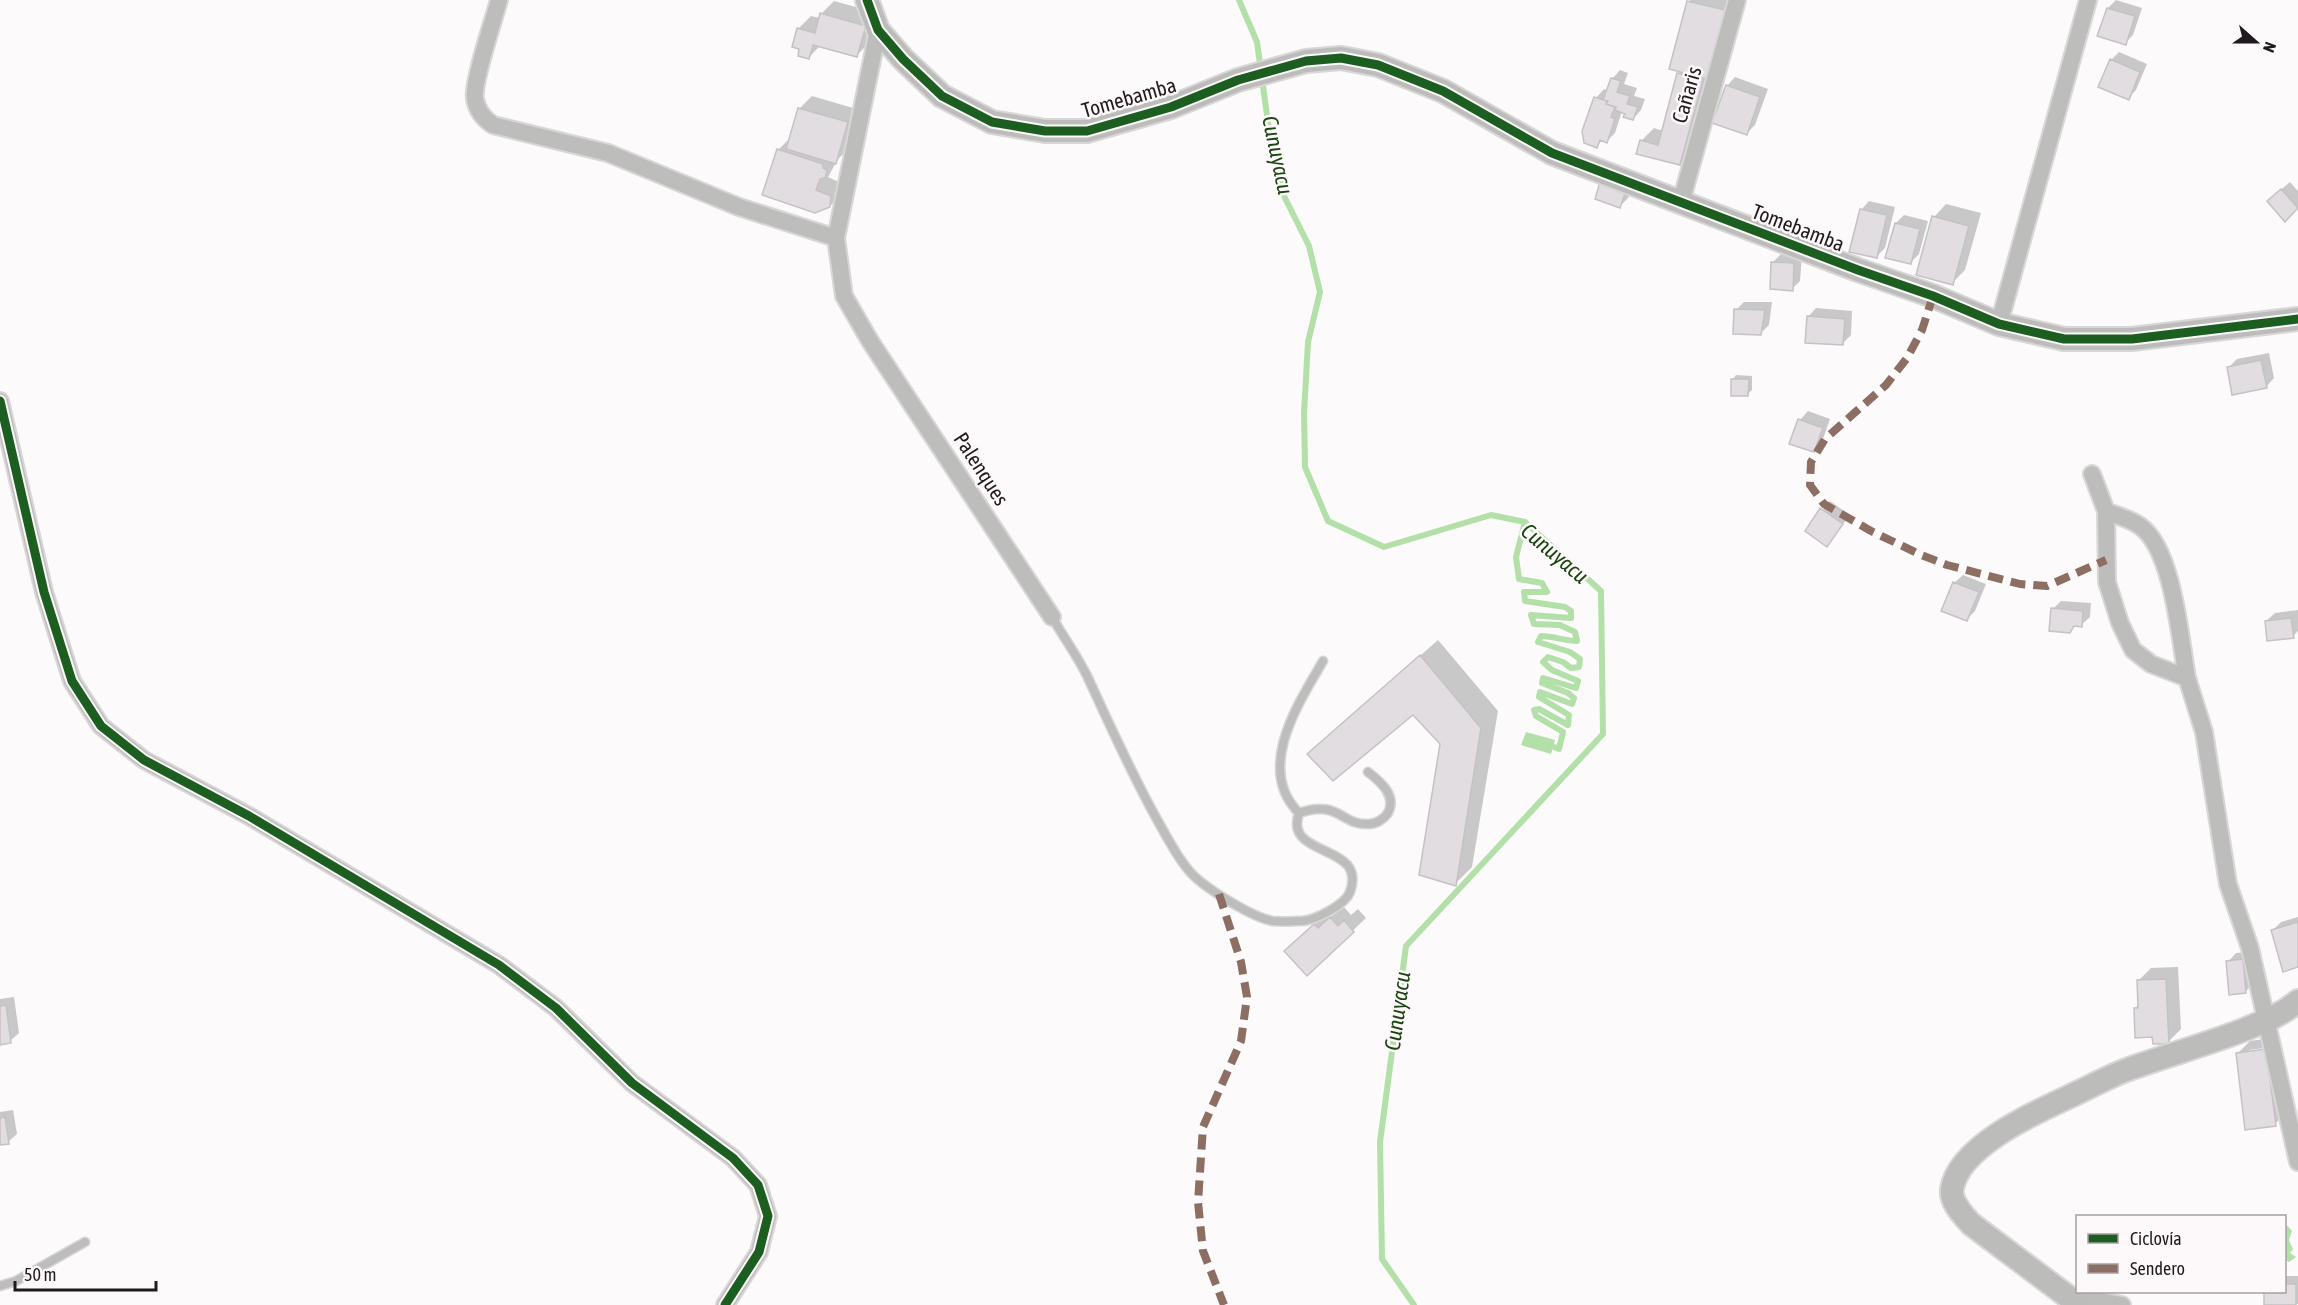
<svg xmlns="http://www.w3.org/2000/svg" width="2298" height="1305" font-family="'Asap Condensed',sans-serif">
<rect width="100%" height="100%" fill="#fcfafb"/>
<path fill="#b2e0a8" d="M1526,732L1555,740L1551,754L1521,745Z
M2285,1223L2292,1231L2289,1240L2293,1249L2290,1253L2296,1257L2289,1262L2285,1260Z"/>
<path fill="#0003" fill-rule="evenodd" d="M1690,0H1736L1692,151L1680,163L1641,141L1654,128L1663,131L1678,74L1681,71Z
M2116,0L2142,8L2133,35L2125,43L2108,8Z
M834,1L878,13L870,42L857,55L821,45L809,57L798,29L811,16L820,18L821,14Z
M2119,52L2147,64L2136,90L2128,98L2111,60Z
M1620,70L1628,73L1624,84L1637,88L1634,96L1645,99L1641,110L1633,119L1622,111L1615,133L1607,141L1603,140L1596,146V98L1604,89L1608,91L1612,79Z
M1735,77L1768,89L1755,125L1747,133L1727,86Z
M812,96L860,110L848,149L838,159L828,177L843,184V193L830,206L778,150L791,137L799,109Z
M2290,182L2298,191V209L2285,220L2277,193Z
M1634,183L1628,198L1620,206L1596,198Z
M1869,201L1895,207L1885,248L1876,257L1861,210Z
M1946,204L1981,213L1965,270L1952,283L1934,217Z
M1904,215L1928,221L1919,254L1910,263L1896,223Z
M1781,254L1802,255L1800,281L1792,289L1773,262Z
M1744,302H1772L1769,325L1761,333L1736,310Z
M1816,308L1852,311L1851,335L1842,344L1808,317Z
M2269,353L2274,378L2266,387L2228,368L2237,359Z
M1736,375L1752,376V390L1748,394L1733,379Z
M1808,411L1830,419L1822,442L1814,451L1800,420Z
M1830,501L1850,515L1827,545L1807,530Z
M1963,575L1986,584L1975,611L1967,619L1954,583Z
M2061,601L2091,603L2090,617L2081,625H2076L2070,631L2053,609Z
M2298,610V631L2293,636L2266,621L2275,613Z
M1438,640L1498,711L1472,867L1455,884L1442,744L1413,713L1309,754Z
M1343,906L1351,915L1358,909L1366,918L1307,974L1299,939L1328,912L1332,916Z
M2298,917V966L2273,930L2281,922Z
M2251,952L2253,984L2245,992L2228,962L2236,953Z
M2178,967L2181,1029L2168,1042L2154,1036L2135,1008L2140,1004L2138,981L2151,968Z
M14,997L19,1033L10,1041L0,1043V999Z
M2278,1037L2288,1111L2275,1124L2237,1054L2250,1041ZM2273,1047L2274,1050L2249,1053V1050Z
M13,1110L17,1134L8,1142L0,1144V1112Z
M2284,1276H2298V1304L2265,1305V1292H2284Z"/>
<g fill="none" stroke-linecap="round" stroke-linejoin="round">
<path stroke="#b2e0a8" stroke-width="6" d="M1239,0L1257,42L1269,130L1280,167L1284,196L1309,246L1320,292L1308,342L1304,413L1305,467L1328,521L1384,547L1491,515L1525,522L1601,591L1603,734L1406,946L1380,1142L1382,1259L1414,1305
M1525,522L1516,557L1519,579L1542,583L1547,592H1524L1525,601L1565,607L1571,611V618L1531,615L1534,624L1560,625L1575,632L1577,641C1565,641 1554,636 1541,636L1538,642L1570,652L1580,659L1579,667L1571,668L1563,662L1548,657L1543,662L1552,670L1578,681L1576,688L1543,678L1542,683L1568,693L1574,698L1572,704L1540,692L1539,697L1569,715L1568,725L1539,709L1534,710L1536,716L1563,732L1559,749L1554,747"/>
</g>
<path fill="#e2dde0" stroke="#c6c1c4" stroke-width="1.5" d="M1687,1L1725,10L1707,79L1669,69Z
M2107,8L2135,16L2126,45L2097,36Z
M820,13L866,26L857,57L813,45L809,59L798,56L799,49L792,47L797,28L815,33Z
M2110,59L2140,72L2129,100L2098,87Z
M1677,73L1703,80L1680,165L1636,154L1640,140L1658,145Z
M1611,78L1621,81L1617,92L1630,96L1627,104L1638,107L1633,120L1623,117L1625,114L1615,110L1616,107L1606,104L1608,101L1603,100Z
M1726,85L1760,97L1747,135L1712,123Z
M1594,97L1607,101L1606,104L1615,107L1611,117L1615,119L1607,143L1600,140L1597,148L1584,143L1582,131Z
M798,108L848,122L836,164L786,149Z
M777,149L823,164V168L827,170L825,178L820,179L816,190L831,196L830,207L815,213L762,195Z
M1600,182L1626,191L1620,208L1595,199Z
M2281,189L2298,208L2285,222L2267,201Z
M1860,209L1887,215L1877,258L1849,252Z
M1932,216L1969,226L1953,285L1916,275Z
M1895,223L1920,229L1911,264L1885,258Z
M1771,262L1794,263L1793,291L1770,289Z
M1734,309L1765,310L1761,335L1733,334Z
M1807,316L1845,319L1843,345L1805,343Z
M2261,360L2267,388L2232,395L2227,367Z
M1731,379H1749L1748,396H1731Z
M1798,419L1823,428L1814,452L1789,444Z
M1820,508L1843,524L1827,547L1805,531Z
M1953,582L1979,592L1967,621L1941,611Z
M2051,608L2083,611L2082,627L2074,626L2070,633L2049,631Z
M2291,618L2294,638L2267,641L2265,621Z
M1420,655L1481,728L1456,886L1419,875L1440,744L1413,715L1333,781L1307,754Z
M1330,917L1338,926L1344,920L1354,932L1307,976L1284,951L1314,924L1318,928Z
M2298,922V967L2283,972L2271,930Z
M2243,959L2246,993L2229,995L2226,961Z
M2166,979L2169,1044H2153L2152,1037L2135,1038L2134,1008H2138L2137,980Z
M6,1005L11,1043L0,1045V1006Z
M2266,1049L2276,1126L2245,1130L2236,1053Z
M5,1117L9,1144L0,1145V1118Z
M2284,1284H2296V1305H2264V1292H2284Z"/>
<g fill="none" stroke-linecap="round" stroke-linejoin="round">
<defs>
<path id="lane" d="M1052,617C1064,638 1079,658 1089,680C1111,728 1133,777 1159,823C1168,839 1178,859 1191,873C1205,888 1253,918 1273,921C1282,922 1292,921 1301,921C1314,921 1345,905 1350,892C1368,842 1283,859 1299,813C1340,799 1341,826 1369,824C1376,824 1384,819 1388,813C1397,796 1381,782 1368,772
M1299,813C1255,769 1298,704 1323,661
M0,1286L16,1281L85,1242"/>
<path id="street" d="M499,0C494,19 472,83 475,99C477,111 484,119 493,125L608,153L739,207L836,238
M878,30L836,238L844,296L870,341L1052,617
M1681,202L1737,0
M1999,324L2088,0
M0,401L44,592L72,681L101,726L144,760L249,816L499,965L556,1008L632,1083L733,1158L758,1185L768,1216L759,1252L725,1305
M2092,474L2106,511L2107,582L2120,623L2133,650L2151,664L2187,678L2204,732L2228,884L2250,948L2298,1162
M2106,511C2117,516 2131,519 2140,526C2173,549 2180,638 2187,678
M2067,1295L2122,1305"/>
<path id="secondary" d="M867,0L878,30L903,59L942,96L992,122L1045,131H1087L1171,107L1238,80L1306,61L1341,58L1378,65L1443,91L1552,153L1858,270L1933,296L1999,324L2064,339H2132L2298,319
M2079,1305L1971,1224C1963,1215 1950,1202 1952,1189C1959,1144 2043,1109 2079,1092C2096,1084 2112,1075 2129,1069C2168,1055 2208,1044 2246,1029C2265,1021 2283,1014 2298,1001"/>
</defs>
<use href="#lane" stroke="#d9d6d7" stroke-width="11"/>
<use href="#street" stroke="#d9d6d7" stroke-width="20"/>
<use href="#secondary" stroke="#d9d6d7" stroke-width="26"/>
<use href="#lane" stroke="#bdbebc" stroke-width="8"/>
<use href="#street" stroke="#bdbebc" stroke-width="16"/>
<use href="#secondary" stroke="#bcbdbb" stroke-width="22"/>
<path stroke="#8d6e63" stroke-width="8" stroke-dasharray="15 8" stroke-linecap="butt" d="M1933,296L1922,330L1907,358L1886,385L1825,439L1811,462L1810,485L1824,504L1871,531L1919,554L1947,565L2020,584L2047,586L2106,560
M1219,894L1241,962L1247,997L1241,1041L1203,1127L1198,1202L1203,1251L1224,1305"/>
<defs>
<path id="cycleway" d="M867,0L878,30L903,59L942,96L992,122L1045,131H1087L1171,107L1238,80L1306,61L1341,58L1378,65L1443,91L1552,153L1858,270L1933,296L1999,324L2064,339H2132L2298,319
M0,401L44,592L72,681L101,726L144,760L249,816L499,965L556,1008L632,1083L733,1158L758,1185L768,1216L759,1252L725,1305"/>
</defs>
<use href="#cycleway" stroke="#fdf9fb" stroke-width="13"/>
<use href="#cycleway" stroke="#1b5e20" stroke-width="9"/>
</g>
<g text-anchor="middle" stroke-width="5" stroke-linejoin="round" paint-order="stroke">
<g font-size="21" fill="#20191d" stroke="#fdf9fb">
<text transform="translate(1687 95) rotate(-74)" y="7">Cañaris</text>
<text transform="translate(1129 98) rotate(-16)" y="7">Tomebamba</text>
<text transform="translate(1798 228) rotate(21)" y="7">Tomebamba</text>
<text transform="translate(981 469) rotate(57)" y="7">Palenques</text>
</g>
<g font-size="22" font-style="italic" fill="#1a4510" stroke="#fdf9fb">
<text transform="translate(1278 155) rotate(78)" y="8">Cunuyacu</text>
<text transform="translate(1555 553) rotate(40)" y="8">Cunuyacu</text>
<text transform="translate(1397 1011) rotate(-82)" y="8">Cunuyacu</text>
</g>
</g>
<rect x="2076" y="1215" width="210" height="78" fill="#fdf9fb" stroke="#a59fa2" stroke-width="1.5"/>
<rect x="2088" y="1234" width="30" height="9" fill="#1b5e20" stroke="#a59fa2" stroke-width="1.5"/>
<text x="2130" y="1245" font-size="18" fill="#20191d">Ciclovía</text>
<rect x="2088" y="1264" width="30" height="9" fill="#8d6e63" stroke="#a59fa2" stroke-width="1.5"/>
<text x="2130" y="1275" font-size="18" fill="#20191d">Sendero</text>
<g transform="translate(2256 42) rotate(111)" stroke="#fdf9fb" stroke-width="4.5" paint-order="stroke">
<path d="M0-4.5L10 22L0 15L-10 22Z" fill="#20191d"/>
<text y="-9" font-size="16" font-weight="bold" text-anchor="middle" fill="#20191d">N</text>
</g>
<path d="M15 1281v9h141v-9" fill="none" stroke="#20191d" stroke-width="3"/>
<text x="24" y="1281" font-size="18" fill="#20191d" stroke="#fdf9fb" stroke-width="4.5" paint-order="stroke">50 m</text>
</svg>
